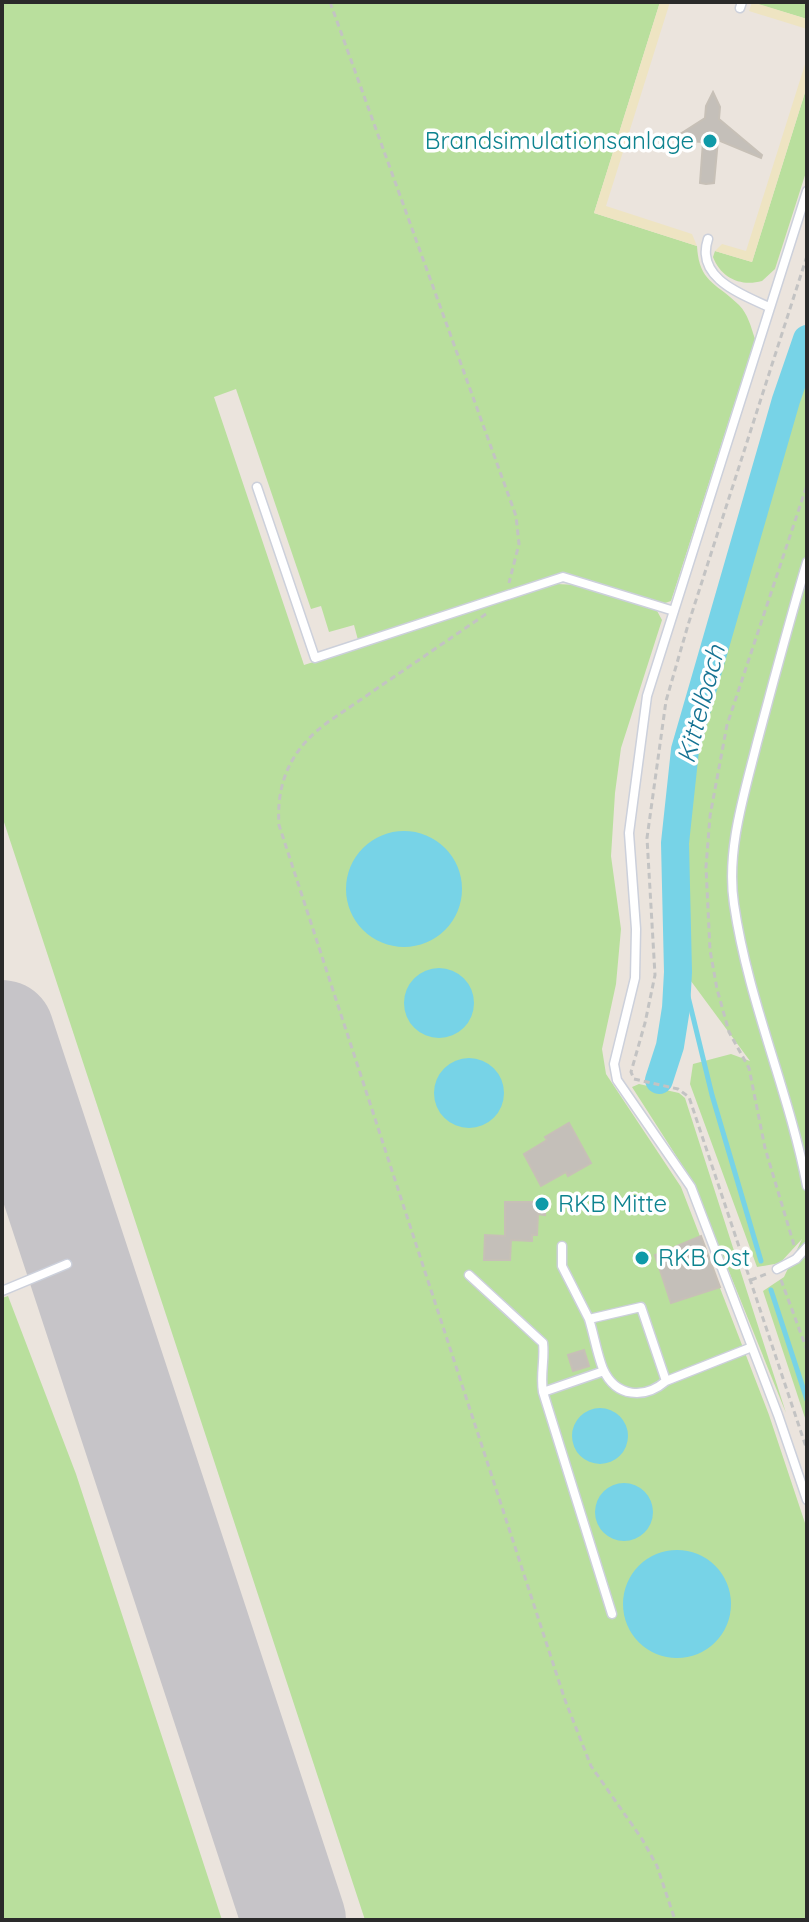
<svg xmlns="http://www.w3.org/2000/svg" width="809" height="1922" font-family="Quicksand,sans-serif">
<rect width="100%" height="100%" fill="#ebe4dd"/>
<path fill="#b9df9d" d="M2,2H660L594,213L697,246C699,283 717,283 739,305C748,314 751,327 755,339L671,601L662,604L566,574L548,577L358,640L354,625L329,632L321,606L311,609L236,389L214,397L304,665L557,584L577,585L656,609L662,620L621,748L615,793L611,856L621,929L616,984L602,1049L606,1074L681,1187L769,1415L807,1529V1920H365L2,816Z
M758,2H807V19L757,4Z
M807,86V169L775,269L762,281C741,287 721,278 713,257L715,251L752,262Z
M807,374V1424L763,1291L784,1277L802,1239L780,1263L757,1267L690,1084L693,1064L731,1054L750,1061L685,973L684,897L689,758Z
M639,1084L679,1093L685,1098L786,1413L693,1182L632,1087Z
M8,1296L76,1474L222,1920H2V1298Z"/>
<path fill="#eee4c2" d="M660,2H670L606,206L692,234L697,246L594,213Z
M752,2L807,19V29L749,11Z
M807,58V86L752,262L715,251L722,244L746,251Z"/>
<path fill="#77d3e7" d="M346 889a58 58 0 1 1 116 0a58 58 0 1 1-116 0Z
M404 1003a35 35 0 1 1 70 0a35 35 0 1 1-70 0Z
M434 1093a35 35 0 1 1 70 0a35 35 0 1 1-70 0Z
M572 1436a28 28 0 1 1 56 0a28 28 0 1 1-56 0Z
M595 1512a29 29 0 1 1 58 0a29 29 0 1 1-58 0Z
M623 1604a54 54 0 1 1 108 0a54 54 0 1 1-108 0Z"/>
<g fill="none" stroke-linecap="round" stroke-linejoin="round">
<path stroke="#77d3e7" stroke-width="5" d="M678,972L686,988L712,1095L761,1261
M771,1290L807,1400"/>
<path stroke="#77d3e7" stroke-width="28" d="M659,1080L670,1046L676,1008L678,972L675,843L685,750L786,400L807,339"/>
<path stroke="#c6c4c8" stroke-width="42" d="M2,1144L67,1264L120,1390"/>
<path stroke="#c6c4c8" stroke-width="104" d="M2,1032L294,1920"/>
</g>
<path fill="#c4bfb9" stroke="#c7c0b7" stroke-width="2" d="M713,92L720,107L719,119L762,155L761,158L718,140L714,183L706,184L700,183L703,142L671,140L705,118L706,106Z
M569,1123L591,1163L568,1176L566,1172L541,1186L524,1154L547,1140L545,1137Z
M505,1202H545V1215L538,1214L537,1235H532V1241L511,1240L510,1260H484L485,1235L505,1236Z
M701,1236L720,1287L671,1303L655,1255Z
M584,1350L589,1366L573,1371L568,1355Z"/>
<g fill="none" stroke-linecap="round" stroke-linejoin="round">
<defs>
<path id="lane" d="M740,8L742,2
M807,191L647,696L629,833L636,929L635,978L614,1064L617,1080L691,1187L778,1415L807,1500
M708,239C695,278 741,294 769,307
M257,487L315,658L563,577L674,611
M807,562C789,622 773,683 757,743C744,795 726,851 734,904C748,1001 789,1091 807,1186
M562,1246V1266L589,1319
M777,1269L796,1259L807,1247
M469,1275L543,1343C545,1360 540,1375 543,1392
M2,1291L67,1264
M604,1371L543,1392L612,1614
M666,1381C645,1399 616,1398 603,1369C597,1354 594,1335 589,1319L641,1307L666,1381L752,1347"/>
</defs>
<use href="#lane" stroke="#ccd0db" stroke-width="11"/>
<path stroke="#c3c3c3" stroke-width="3" stroke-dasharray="6 4" stroke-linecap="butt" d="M330,2L516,516L519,544L509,583
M807,256L688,625L666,701L647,838L655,975L645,1023L631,1072L634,1079L678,1089L689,1097L807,1450
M486,614L328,722C292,748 276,781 279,825L565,1700L591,1766L642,1839L657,1866L675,1920
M794,1245L765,1148L749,1068L729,1032L717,989L710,950L706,867L710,816L727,725L807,485
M751,1280L766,1274
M781,1280L807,1350"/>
<use href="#lane" stroke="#fff" stroke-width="8"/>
</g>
<g fill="#0f9aa8" stroke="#fff" stroke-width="3">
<circle cx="710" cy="141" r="8"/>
<circle cx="542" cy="1204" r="8"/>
<circle cx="642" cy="1258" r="8"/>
</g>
<g text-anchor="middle" stroke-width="7" stroke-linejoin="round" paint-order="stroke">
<g font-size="24" fill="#0d838f" stroke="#fff" text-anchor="start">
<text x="694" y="149" text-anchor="end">Brandsimulationsanlage</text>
<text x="558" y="1212">RKB Mitte</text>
<text x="658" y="1266">RKB Ost</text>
</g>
<g font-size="26" font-style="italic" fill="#167393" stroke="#fff">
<text transform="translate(701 704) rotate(-75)" y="9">Kittelbach</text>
</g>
</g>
<rect width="809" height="1922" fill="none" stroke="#2a2a2a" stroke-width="8"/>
</svg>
